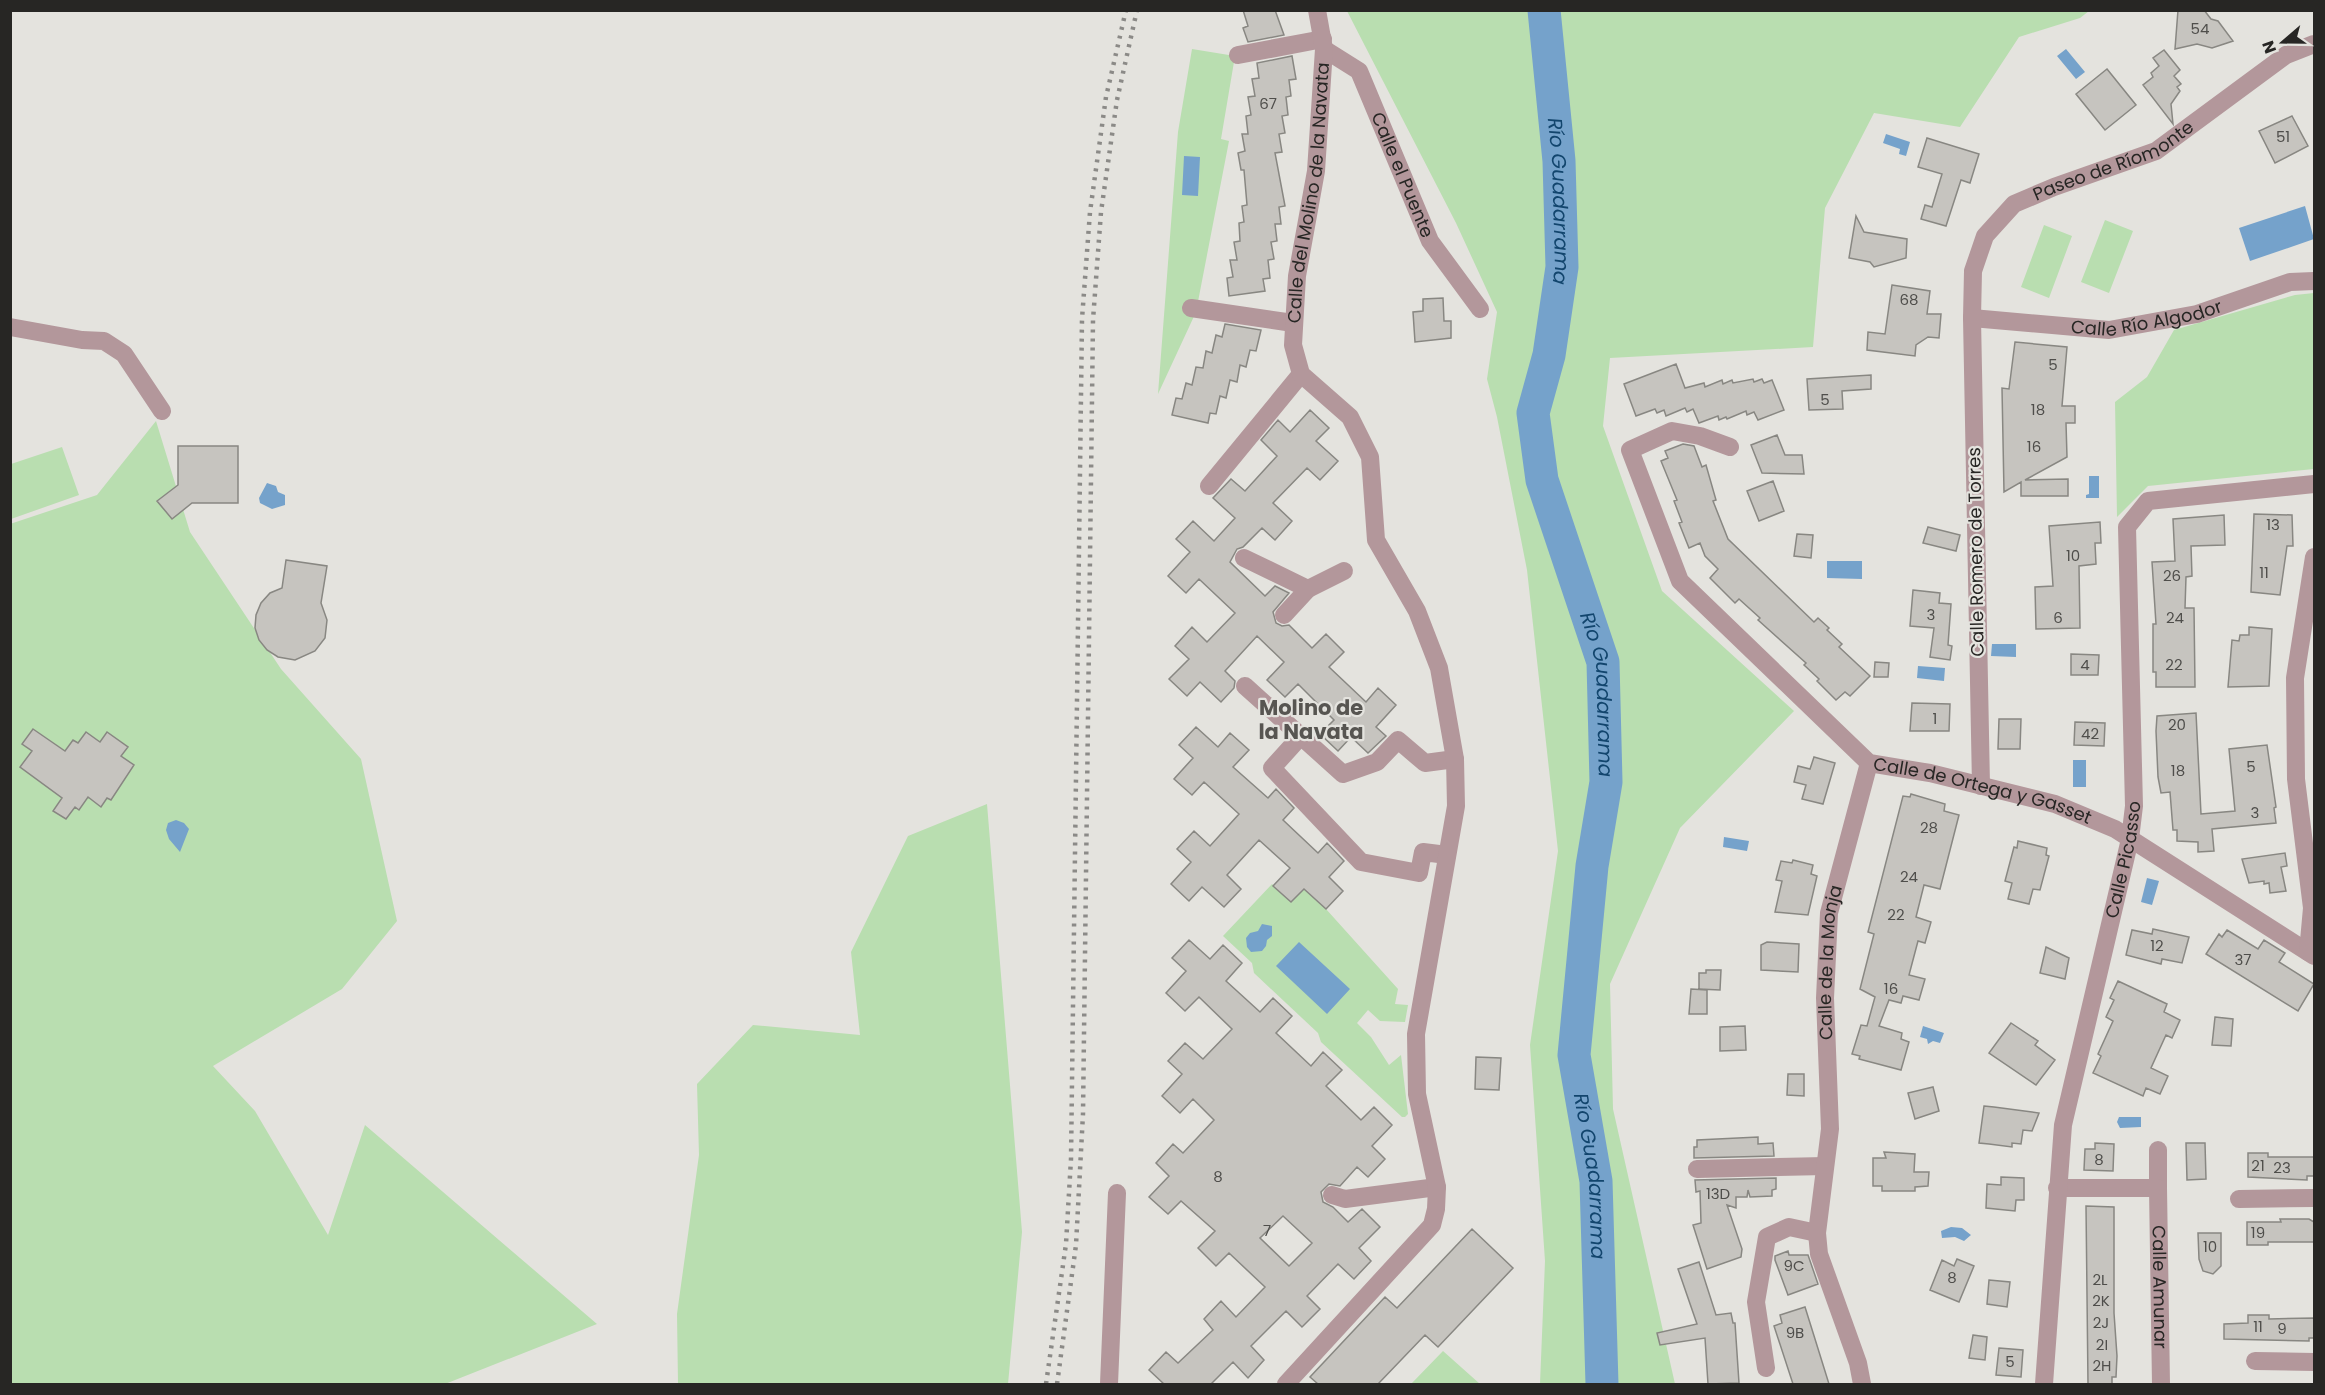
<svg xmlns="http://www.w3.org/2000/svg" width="2325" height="1395" font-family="Poppins,sans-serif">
<rect width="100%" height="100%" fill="#e4e3de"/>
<path fill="#b9deb0" d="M1347,11H2089L2080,18L2019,37L1960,127L1874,113L1825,208L1813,347L1610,358L1603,426L1662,591L1794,711L1680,828L1610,984L1613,1109L1675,1384H1540L1545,1261L1530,1045L1558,851L1527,570L1497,417L1487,379L1497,312L1456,223Z
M1192,49L1235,56L1221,139L1229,141L1196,312L1158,394L1178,132Z
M2105,220L2133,231L2109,293L2081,282Z
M2044,225L2072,236L2049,298L2021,287Z
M2314,293V469L2148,486L2117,517L2115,402L2147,377L2174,330L2295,295Z
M156,421L190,532L281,669L361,759L397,921L342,989L213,1066L255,1111L328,1235L365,1125L597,1324L445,1384H11L10,524L97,495Z
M62,447L79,495L11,519V464Z
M987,804L1022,1232L1008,1384H678L677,1314L699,1155L697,1084L753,1025L860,1035L851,952L908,836Z
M1272,884L1291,902L1304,888L1326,909L1398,989L1395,1004L1408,1005L1405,1022L1380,1021L1368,1010L1357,1023L1371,1037L1389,1065L1401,1055L1408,1114L1405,1117H1402L1321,1042L1318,1033L1254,973L1252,963L1223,936Z
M1443,1351L1480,1384H1411Z"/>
<path fill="#75a2cb" d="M2066,49L2085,72L2076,79L2057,56Z
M1886,134L1910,142L1906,156L1899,154L1900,149L1883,143Z
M1184,156L1200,157L1198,196L1182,195Z
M2305,206L2314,239L2250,261L2239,228Z
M2089,476H2099V498H2086V495L2089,494Z
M267,483L276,486L278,492L285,495V505L272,509L260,503L259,498Z
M1827,561H1862V579L1827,578Z
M1992,644H2016V657L1991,656Z
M1918,666L1945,668L1944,681L1917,678Z
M2073,760H2086V787H2073Z
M176,820L184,823L189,829L180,852L169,839L166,830L168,823Z
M1724,837L1749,841L1747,851L1723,847Z
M2147,878L2159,881L2152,905L2141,902Z
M1262,924L1272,926V936L1267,940L1266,946L1262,951L1251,952L1247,947L1246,938L1250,933L1258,931Z
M1299,942L1350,989L1327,1014L1276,966Z
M1923,1026L1944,1033L1940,1043L1933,1041L1928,1044L1927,1039L1920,1037Z
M2119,1117H2141V1127L2120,1128L2117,1122Z
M1951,1227L1962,1228L1971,1235L1964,1241L1955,1237L1942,1238L1941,1231Z"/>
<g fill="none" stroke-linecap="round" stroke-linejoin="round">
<path stroke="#75a2cb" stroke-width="33" id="s1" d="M1544,10L1559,161L1562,267L1549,355L1533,413L1542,480L1603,662L1606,782L1592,866L1574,1055L1596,1181L1602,1384"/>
</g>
<path fill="#c6c4bf" stroke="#888782" stroke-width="1.5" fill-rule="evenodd" d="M1243,10H1275L1284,35L1248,42L1243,28L1248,26Z
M2178,10H2204L2211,19L2218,21L2233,41L2212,48L2197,44L2175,49Z
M2164,50L2180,70L2174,76L2181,84L2177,87L2180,91L2171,104L2173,124L2143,85L2153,77L2151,73L2159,66L2153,58Z
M1292,56L1296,79L1289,80L1291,96L1286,97L1288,115L1282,116L1285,133L1279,134L1282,152L1275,153L1285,206L1279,207L1281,224H1275L1277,241L1271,242L1274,259L1268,260L1270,278L1263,279L1265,291L1229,296L1227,278L1233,277L1230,260H1237L1234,242L1240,241L1239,223L1244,222L1242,206L1247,205L1244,170H1241L1238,153L1245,151L1242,134H1248L1246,116L1251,115L1248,97L1255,96L1252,79L1259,78L1257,63Z
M2107,69L2136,105L2105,130L2076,94Z
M2292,116L2308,146L2275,163L2259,131Z
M1927,138L1979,154L1970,183L1961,180L1946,226L1921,219L1925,205L1932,207L1942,174L1918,167Z
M1856,216L1864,232L1907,239L1906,258L1874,267L1870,262L1849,258Z
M1892,285L1930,291L1927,314H1941L1939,338L1928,337L1916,345L1915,356L1867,350L1868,332L1885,334Z
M1443,298L1444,321H1451V338L1415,342L1413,312L1423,311V299Z
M1225,324L1261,330L1256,351L1250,350L1246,367L1240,365L1237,382L1230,380L1226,398L1220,396L1216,414L1210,413L1208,423L1172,415L1176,398L1182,399L1186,383L1192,385L1196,367L1203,368L1206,351L1212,353L1216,335L1222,337Z
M2015,342L2067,347L2062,406H2075V423H2066L2067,457L2025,480L2068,479V496H2021V482L2004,492L2002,388L2009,389Z
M1676,364L1685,388L1704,383L1705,387L1722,380L1723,384L1732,380L1733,383L1753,379L1754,382L1762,379L1764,383L1772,380L1784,410L1758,420L1754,412L1747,415L1746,411L1727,419L1726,417L1719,420L1718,416L1699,423L1693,409L1687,412L1685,408L1666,416L1664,410L1657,413L1655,409L1636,416L1624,384Z
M1871,375V389L1842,391L1843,409L1809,410L1807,379Z
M1310,410L1329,428L1316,441L1338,461L1320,480L1307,468L1273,503L1292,521L1275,540L1262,528L1243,547L1237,549L1230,562L1265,596L1275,586L1289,593L1273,612L1276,623L1282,626L1289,625L1312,648L1326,634L1344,652L1329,667L1366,702L1378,688L1396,705L1376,727L1386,736L1368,753L1351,737L1338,751L1320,734L1334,720L1298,684L1285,697L1267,680L1284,662L1257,636L1225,671L1235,681L1234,688L1221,702L1200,682L1187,696L1169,679L1189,659L1175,646L1192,627L1207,642L1235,613L1199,579L1186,593L1168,576L1190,552L1176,539L1193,521L1214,541L1235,518L1213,498L1231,479L1245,491L1277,456L1261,440L1278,420L1290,432Z
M1777,435L1785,455H1802L1804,474L1762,473L1751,445Z
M1683,444L1694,446L1702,467L1706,465L1716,500L1713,501L1728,539L1814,622L1818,618L1829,628L1827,630L1842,644L1839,647L1870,676L1850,696L1845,692L1836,700L1817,681L1819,679L1804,665L1806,663L1758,620L1760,618L1739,599L1735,603L1710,578L1718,569L1705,556L1700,543L1689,548L1679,523L1682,522L1674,501L1677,500L1661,461L1668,458L1665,451Z
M178,446H238V503H192L172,519L157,501L178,485Z
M1773,481L1784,511L1759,521L1747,491Z
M2254,514L2292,515L2293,546H2287L2280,595L2251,592Z
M2224,515L2225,545L2191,546L2192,576L2186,577L2185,608H2194L2195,687H2156V672H2153V624H2156L2152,562L2175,561L2173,519Z
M2100,522L2101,543H2095L2096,564L2079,566L2080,628L2036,629L2035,587L2053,586L2049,526Z
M1928,527L1960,535L1956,551L1923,543Z
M1797,534L1813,535L1811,558L1794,556Z
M286,560L327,566L321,603L327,620L325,638L315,651L295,660L278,657L267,650L259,640L255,628L256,615L261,603L270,593L282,588Z
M1913,590L1940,593L1939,603L1951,604L1948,645L1952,646L1950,660L1930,657L1934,628L1910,626Z
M2249,627L2272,629L2269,686L2228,687L2232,640L2239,641L2240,635H2249Z
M2071,654L2099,655L2098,675H2071Z
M1875,662L1889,663L1888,677H1874Z
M1912,703L1950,704L1949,731H1910Z
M2196,713L2201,814L2235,811L2229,749L2267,745L2276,807L2274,808L2276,823L2212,829L2214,851L2198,852V842L2177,841V830H2173L2170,792L2161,793L2158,777L2156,731L2157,716Z
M1999,719H2021L2020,749H1998Z
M2075,722L2105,723L2104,746L2074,745Z
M1196,727L1218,747L1230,733L1249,750L1233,767L1268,798L1276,789L1294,808L1283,820L1318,853L1327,843L1344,861L1329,877L1343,891L1326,909L1304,889L1291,902L1273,886L1290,868L1259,840L1227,875L1241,889L1224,907L1202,887L1189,901L1171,884L1191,862L1177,849L1194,831L1210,846L1239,814L1204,782L1192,795L1174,779L1193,758L1179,745Z
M33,729L65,751L73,740L78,743L86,732L100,742L107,732L128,747L121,756L134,765L111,800L107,798L101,807L88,797L79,810L75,807L66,819L53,811L62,798L20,767L32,751L22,744Z
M1814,757L1835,763L1823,804L1802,799L1806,785L1794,782L1798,766L1810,769Z
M1911,794L1945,804L1944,811L1959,815L1940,889L1924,885L1916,917L1931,922L1925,943L1918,941L1909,975L1925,979L1919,1000L1903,996L1901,1003L1889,1000L1879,1026L1902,1033L1901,1039L1909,1042L1901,1070L1859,1059L1860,1056L1852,1054L1861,1025L1867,1026L1875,997L1860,989L1874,934L1868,932L1903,796L1910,797Z
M2018,841L2047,848L2046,855L2049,856L2040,890L2033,889L2029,904L2008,899L2012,883L2005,881L2014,847L2017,848Z
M2285,853L2287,866L2281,867L2286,891L2270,893L2269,883L2264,884V881L2249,883L2242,859Z
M1793,860L1813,865L1811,874L1817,876L1808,915L1775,912L1782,881L1776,880L1781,861L1792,863Z
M2153,929L2189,937L2182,963L2162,959L2161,964L2126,955L2132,930L2152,934Z
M2227,930L2258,949L2264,940L2285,953L2279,962L2314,984L2298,1011L2206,954L2219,934L2222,937Z
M1189,940L1210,959L1223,945L1242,963L1226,981L1260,1012L1273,998L1292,1016L1276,1033L1311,1066L1323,1052L1342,1070L1326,1086L1361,1120L1374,1107L1392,1125L1372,1146L1385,1159L1368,1177L1357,1167L1340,1186L1329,1184L1321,1192L1323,1202L1333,1207L1348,1222L1362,1209L1380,1227L1359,1248L1371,1261L1354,1279L1338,1264L1307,1296L1320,1309L1302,1327L1286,1311L1251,1346L1264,1360L1248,1378L1233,1362L1211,1384H1164L1149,1370L1166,1352L1178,1363L1213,1330L1204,1319L1221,1301L1236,1317L1265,1287L1229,1253L1216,1266L1198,1248L1215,1231L1181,1201L1168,1214L1149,1197L1169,1176L1156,1163L1173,1144L1183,1153L1214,1120L1193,1099L1180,1113L1162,1096L1182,1074L1168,1061L1185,1043L1203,1059L1232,1029L1199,997L1185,1011L1166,993L1186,971L1172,958ZM1283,1216L1312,1243L1289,1266L1260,1238Z
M1767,942L1799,944L1798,972L1761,970V945Z
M2046,947L2069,958L2065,979L2040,973Z
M1706,970H1721L1720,990L1699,989V973H1706Z
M2118,981L2167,1004L2164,1012L2180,1020L2172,1038L2166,1035L2151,1068L2168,1076L2160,1094L2146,1088L2143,1096L2093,1073L2101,1056L2098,1054L2113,1021L2106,1017L2114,1000L2110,998Z
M1691,989L1707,990V1014H1689Z
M2215,1017L2233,1019L2231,1046L2212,1045Z
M2011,1023L2038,1041L2035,1045L2055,1060L2036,1085L1989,1053Z
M1745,1026L1746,1050L1720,1051V1027Z
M1476,1057L1501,1058L1499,1090L1475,1089Z
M1788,1074H1804V1096L1787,1095Z
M1933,1087L1939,1111L1915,1119L1908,1093Z
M1984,1106L1994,1107L2039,1113L2032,1131L2023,1130L2021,1144L2012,1143V1147L1989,1144L1979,1143Z
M1758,1137V1144L1773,1143L1774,1156L1694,1158V1147H1697V1140Z
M2095,1143L2114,1144L2113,1171L2084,1170L2085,1149H2095Z
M2186,1143H2205L2206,1179L2187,1180Z
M1884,1152L1915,1154L1914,1172H1929L1928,1186L1915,1187V1191H1882V1186H1873V1158H1886Z
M2248,1153H2268V1157H2314V1176H2307V1180L2248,1177Z
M2001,1177L2024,1178V1200H2016L2015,1211L1986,1208L1987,1184L2001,1185Z
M1776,1178V1189L1772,1190V1196L1750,1197L1748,1190L1747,1197H1736V1208L1727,1205L1742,1249L1741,1257L1707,1269L1693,1225L1701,1223L1700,1191L1696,1192L1695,1180Z
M2086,1206L2114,1207V1313L2117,1356L2116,1377H2112V1384H2088Z
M2280,1219H2309L2314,1222V1242H2268V1245H2247V1222H2281Z
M1472,1229L1513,1268L1438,1347L1425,1335L1378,1384H1318L1310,1377L1385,1297L1397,1308Z
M2198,1233H2221V1266L2213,1274L2203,1271L2199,1259Z
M1788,1251L1789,1255H1808L1818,1284L1788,1295L1775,1260V1256Z
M1957,1259L1974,1266L1959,1302L1930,1290L1942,1260L1954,1266Z
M1699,1262L1716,1315L1731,1313L1733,1323H1735L1739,1383L1708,1384L1705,1338L1660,1345L1657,1333L1697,1324L1678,1269Z
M1989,1280L2010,1282L2007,1307L1987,1304Z
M1805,1307L1815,1339L1829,1384H1793L1774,1326L1782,1323L1780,1315Z
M2248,1315H2269V1319L2314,1318V1338H2309V1341L2224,1339V1324L2248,1323Z
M1973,1335L1987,1337L1985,1360L1969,1358Z
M1999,1348L2023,1350L2021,1377L1996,1375Z"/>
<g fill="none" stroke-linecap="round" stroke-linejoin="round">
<g stroke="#b3979b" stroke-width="18">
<path id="s2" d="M1324,49L1359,71L1430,241L1480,309"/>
<path d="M1238,55L1323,39"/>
<path d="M1191,308L1293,323"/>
<path id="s3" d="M1972,318L2109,330L2197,314L2290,282L2314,281"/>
<path d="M10,327L82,340L104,341L124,354L162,411"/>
<path id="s4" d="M1730,447L1700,436L1672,431L1630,450L1680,581L1869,763L1930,773L2055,804L2115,829L2314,956"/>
<path d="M1209,486L1301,374"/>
<path d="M1244,558L1308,589"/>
<path d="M1284,615L1308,589L1344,571"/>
<path d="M1245,686L1343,774L1377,762L1398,740L1425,763L1455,759"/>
<path d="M1300,737L1272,768L1361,862L1419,873L1423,852L1447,855"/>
<path id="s5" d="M1981,786L1972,318L1973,271L1985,236L2014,204L2054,187L2156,151L2286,55L2314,44"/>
<path d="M2308,952L2312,908L2296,779L2295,678L2314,557"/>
<path d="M2158,1150V1188"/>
<path d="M1697,1169L1825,1166"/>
<path id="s6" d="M2057,1188H2158L2161,1384"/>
<path d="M1332,1195L1345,1199L1437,1187"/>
<path d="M2239,1199L2314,1198"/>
<path d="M2255,1361L2314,1362"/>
<path d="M1766,1368L1756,1302L1767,1237L1789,1227L1817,1233"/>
<path d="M1109,1384L1117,1193"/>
<path id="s7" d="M1286,1384L1432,1225L1436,1209L1437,1187L1417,1094L1416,1034L1456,806L1455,759L1439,668L1417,611L1376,540L1370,457L1350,417L1301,374L1293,345L1297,276L1316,171L1324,49L1317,10"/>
<path id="s8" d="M1862,1384L1858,1363L1819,1254L1817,1233L1830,1129L1825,998L1829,913L1869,763"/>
<path id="s9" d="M2044,1384L2063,1125L2130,839L2134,806L2127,527L2148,501L2314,484"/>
</g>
<path stroke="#8b8a87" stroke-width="4.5" stroke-dasharray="3 6" stroke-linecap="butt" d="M1046,1384L1066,1244L1071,1159L1082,319L1090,212L1106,97L1126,10
M1057,1384L1076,1245L1083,1114L1093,320L1101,212L1117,100L1137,10"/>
</g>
<g text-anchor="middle" stroke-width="4.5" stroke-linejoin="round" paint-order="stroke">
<g font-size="15" fill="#4f4e4b">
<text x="2200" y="34">54</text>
<text x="1268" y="109">67</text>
<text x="2283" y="142">51</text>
<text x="1909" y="305">68</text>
<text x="2053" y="370">5</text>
<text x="1825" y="405">5</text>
<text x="2038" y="415">18</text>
<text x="2034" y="452">16</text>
<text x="2273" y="530">13</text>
<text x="2073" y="561">10</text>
<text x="2264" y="578">11</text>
<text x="2172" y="581">26</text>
<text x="1931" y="620">3</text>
<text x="2058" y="623">6</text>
<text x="2175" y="623">24</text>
<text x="2085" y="670">4</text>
<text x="2174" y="670">22</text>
<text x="1935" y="724">1</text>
<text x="2177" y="730">20</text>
<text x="2090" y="739">42</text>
<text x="2251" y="772">5</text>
<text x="2178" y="776">18</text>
<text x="2255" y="818">3</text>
<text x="1929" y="833">28</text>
<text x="1909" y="882">24</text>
<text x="1896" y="920">22</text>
<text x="2157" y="951">12</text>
<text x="2243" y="965">37</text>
<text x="1891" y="994">16</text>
<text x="2099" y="1165">8</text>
<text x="2258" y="1171">21</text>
<text x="2282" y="1173">23</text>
<text x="1218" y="1182">8</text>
<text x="1718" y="1199">13D</text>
<text x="1267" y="1236">7</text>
<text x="2258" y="1238">19</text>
<text x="2210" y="1252">10</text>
<text x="1794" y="1271">9C</text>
<text x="1952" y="1283">8</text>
<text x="2100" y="1285">2L</text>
<text x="2101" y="1306">2K</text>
<text x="2101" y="1328">2J</text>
<text x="2258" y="1332">11</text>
<text x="2282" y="1334">9</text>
<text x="1795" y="1338">9B</text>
<text x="2102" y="1350">2I</text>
<text x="2010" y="1367">5</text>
<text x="2102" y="1371">2H</text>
</g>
<g font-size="18" fill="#272624" stroke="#e4e3de">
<text dy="6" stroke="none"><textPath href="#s5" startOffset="704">Paseo de Ríomonte</textPath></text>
<text dy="6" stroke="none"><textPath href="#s2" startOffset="154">Calle el Puente</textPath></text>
<text dy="6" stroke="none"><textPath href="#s7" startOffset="1300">Calle del Molino de la Navata</textPath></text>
<text dy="6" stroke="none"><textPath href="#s3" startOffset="176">Calle Río Algodor</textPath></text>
<text transform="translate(1976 552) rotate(-91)" y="6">Calle Romero de Torres</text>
<text dy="6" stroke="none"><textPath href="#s4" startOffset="626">Calle de Ortega y Gasset</textPath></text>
<text dy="6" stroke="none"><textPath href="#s9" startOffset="532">Calle Picasso</textPath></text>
<text dy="6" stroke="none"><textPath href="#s8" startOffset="430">Calle de la Monja</textPath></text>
<text dy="6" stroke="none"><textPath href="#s6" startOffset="200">Calle Amunar</textPath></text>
</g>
<g font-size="20" font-style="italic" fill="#12456d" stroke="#e4e3de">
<text dy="7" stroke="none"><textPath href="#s1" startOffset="192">Río Guadarrama</textPath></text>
<text dy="7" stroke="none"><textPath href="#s1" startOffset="698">Río Guadarrama</textPath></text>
<text dy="7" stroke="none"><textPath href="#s1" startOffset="1184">Río Guadarrama</textPath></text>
</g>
<g font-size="21" font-weight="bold" fill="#575551" stroke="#e4e3de">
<text x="1311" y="715">Molino de<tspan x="1311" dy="24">la Navata</tspan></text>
</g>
</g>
<rect width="2325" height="1395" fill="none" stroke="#272624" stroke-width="24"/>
<g transform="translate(2283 42) rotate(250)" stroke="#e4e3de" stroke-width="4.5" paint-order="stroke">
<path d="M0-4.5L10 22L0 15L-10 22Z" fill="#272624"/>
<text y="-9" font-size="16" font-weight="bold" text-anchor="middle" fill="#272624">N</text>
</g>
</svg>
